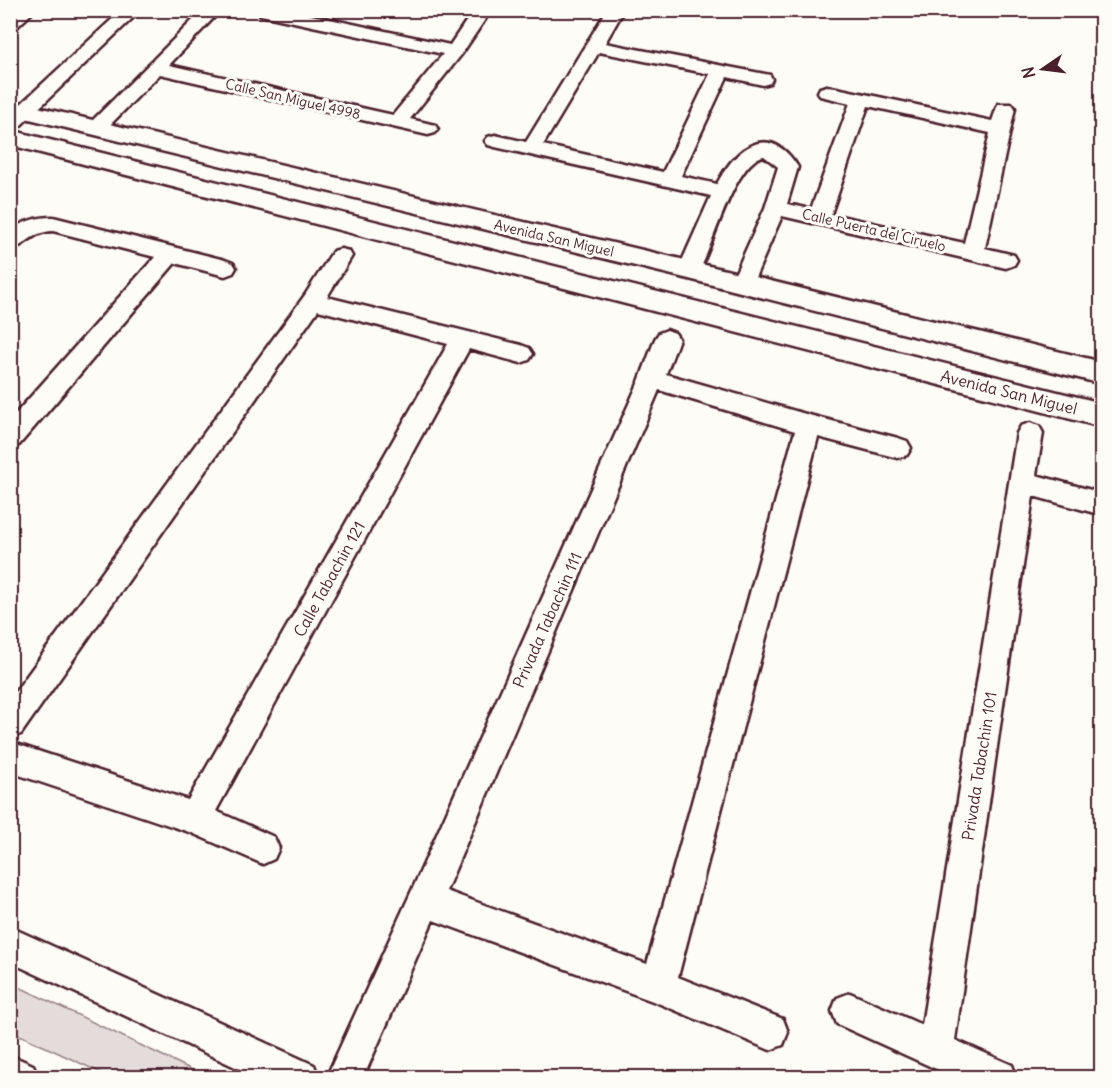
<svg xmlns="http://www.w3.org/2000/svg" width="1112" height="1088" font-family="Delius,sans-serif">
<rect width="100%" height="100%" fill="#fdfcf7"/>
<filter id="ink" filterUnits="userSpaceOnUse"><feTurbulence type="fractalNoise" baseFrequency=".0167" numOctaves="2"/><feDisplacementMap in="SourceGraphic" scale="12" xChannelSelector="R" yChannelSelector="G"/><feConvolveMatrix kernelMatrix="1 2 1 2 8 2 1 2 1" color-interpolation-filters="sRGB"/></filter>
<g filter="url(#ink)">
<path fill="#e3dcda" stroke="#967e82" stroke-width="1.5" d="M10,983H11L207,1077H110L11,1031Z"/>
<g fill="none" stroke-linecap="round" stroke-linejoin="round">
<defs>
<path id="minor" d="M16,10H35L16,28L10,29V15Z
M122,10H141L17,129L10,131V114Z
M203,10H221L169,65L393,115L443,54L261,15L253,10H288L450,45L471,14H483L486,18L461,55L410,119L435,125L438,129L435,133L428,135L160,74L103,132H89L86,128L89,124Z
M607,10H624L605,43L770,75L772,79L770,83L763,85L727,77L681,176L717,184C736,147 769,121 798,167L787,204L811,209L850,103L820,96L818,92L820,88L827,86L992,121L998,104H1012L1015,108L985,248L1014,255L1017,260L1014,265L1006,268L782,216L750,289L742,291L734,289L731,283L765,208L778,167L764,156C734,161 712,250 697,275L689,278L681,275L678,270L711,196L495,147L488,145L485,141L488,137L495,135L526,142ZM599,52L710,74L663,172L543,145ZM868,106L990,133L964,243L831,214Z
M53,217L225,260L233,263L236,268L233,273L225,276L175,263L19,445L10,448V420L155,257L53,231C31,232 28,245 10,250V231C23,221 37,217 53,217Z
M341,249L349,251L352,256L327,297L521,345L529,348L533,354L529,360L521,363L469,349L216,811L274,837L279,848L274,859L263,864L192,833L10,772V742L188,800L448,344L318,310L21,734L10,738V699L305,295L333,251Z
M667,330L675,333L679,339L666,374L809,415L898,438L907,441L911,448L907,455L898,458L818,437L678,977L783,1019L788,1032L783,1045L770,1050L658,1003L433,920L363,1078H326L413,888L640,379L655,339L659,333ZM659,390L795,431L647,964L446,891Z
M1030,423L1039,426L1043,433L1036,475L1102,493V515L1033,496L955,1040L1012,1065L1017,1078H956L837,1024L832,1011L837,998L850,993L922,1025L1017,433L1021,426Z
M10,927L314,1065L319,1078H259L10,962Z
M10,1055L33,1065L38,1078H10Z"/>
<path id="tertiary" d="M25,104L689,261L1102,362V384L689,279L17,116L13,111L17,106Z
M10,130L1102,403V427L10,145Z"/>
</defs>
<use href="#minor" stroke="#4a1f2b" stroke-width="5"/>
<use href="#tertiary" stroke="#4a1f2b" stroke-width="5"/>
<use href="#minor" fill="#fdfcf7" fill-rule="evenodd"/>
<use href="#tertiary" fill="#fdfcf7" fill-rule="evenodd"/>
</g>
</g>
<g text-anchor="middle" stroke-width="6" stroke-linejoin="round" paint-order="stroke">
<g font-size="14" fill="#4a1f2b" stroke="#fdfcf7">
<text transform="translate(293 99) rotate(13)" y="5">Calle San Miguel 4998</text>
<text transform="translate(874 230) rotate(13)" y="5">Calle Puerta del Ciruelo</text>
<text transform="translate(554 238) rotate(13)" y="5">Avenida San Miguel</text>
</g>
<g font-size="16" fill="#4a1f2b" stroke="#fdfcf7">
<text transform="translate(1009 392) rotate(14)" y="6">Avenida San Miguel</text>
<text transform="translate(329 579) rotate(-61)" y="6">Calle Tabachin 121</text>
<text transform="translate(547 620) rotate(-66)" y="6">Privada Tabachin 111</text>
<text transform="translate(979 766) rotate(-81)" y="6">Privada Tabachin 101</text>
</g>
</g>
<rect width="1112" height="1088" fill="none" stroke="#fdfcf7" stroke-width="36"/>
<rect x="18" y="18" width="1076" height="1052" fill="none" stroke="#4a1f2b" stroke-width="2" filter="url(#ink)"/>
<g transform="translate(1043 69) rotate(256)" stroke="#fdfcf7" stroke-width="4.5" paint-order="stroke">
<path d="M0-4.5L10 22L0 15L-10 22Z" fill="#4a1f2b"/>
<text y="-9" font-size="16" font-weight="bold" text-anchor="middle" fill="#4a1f2b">N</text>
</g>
</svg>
